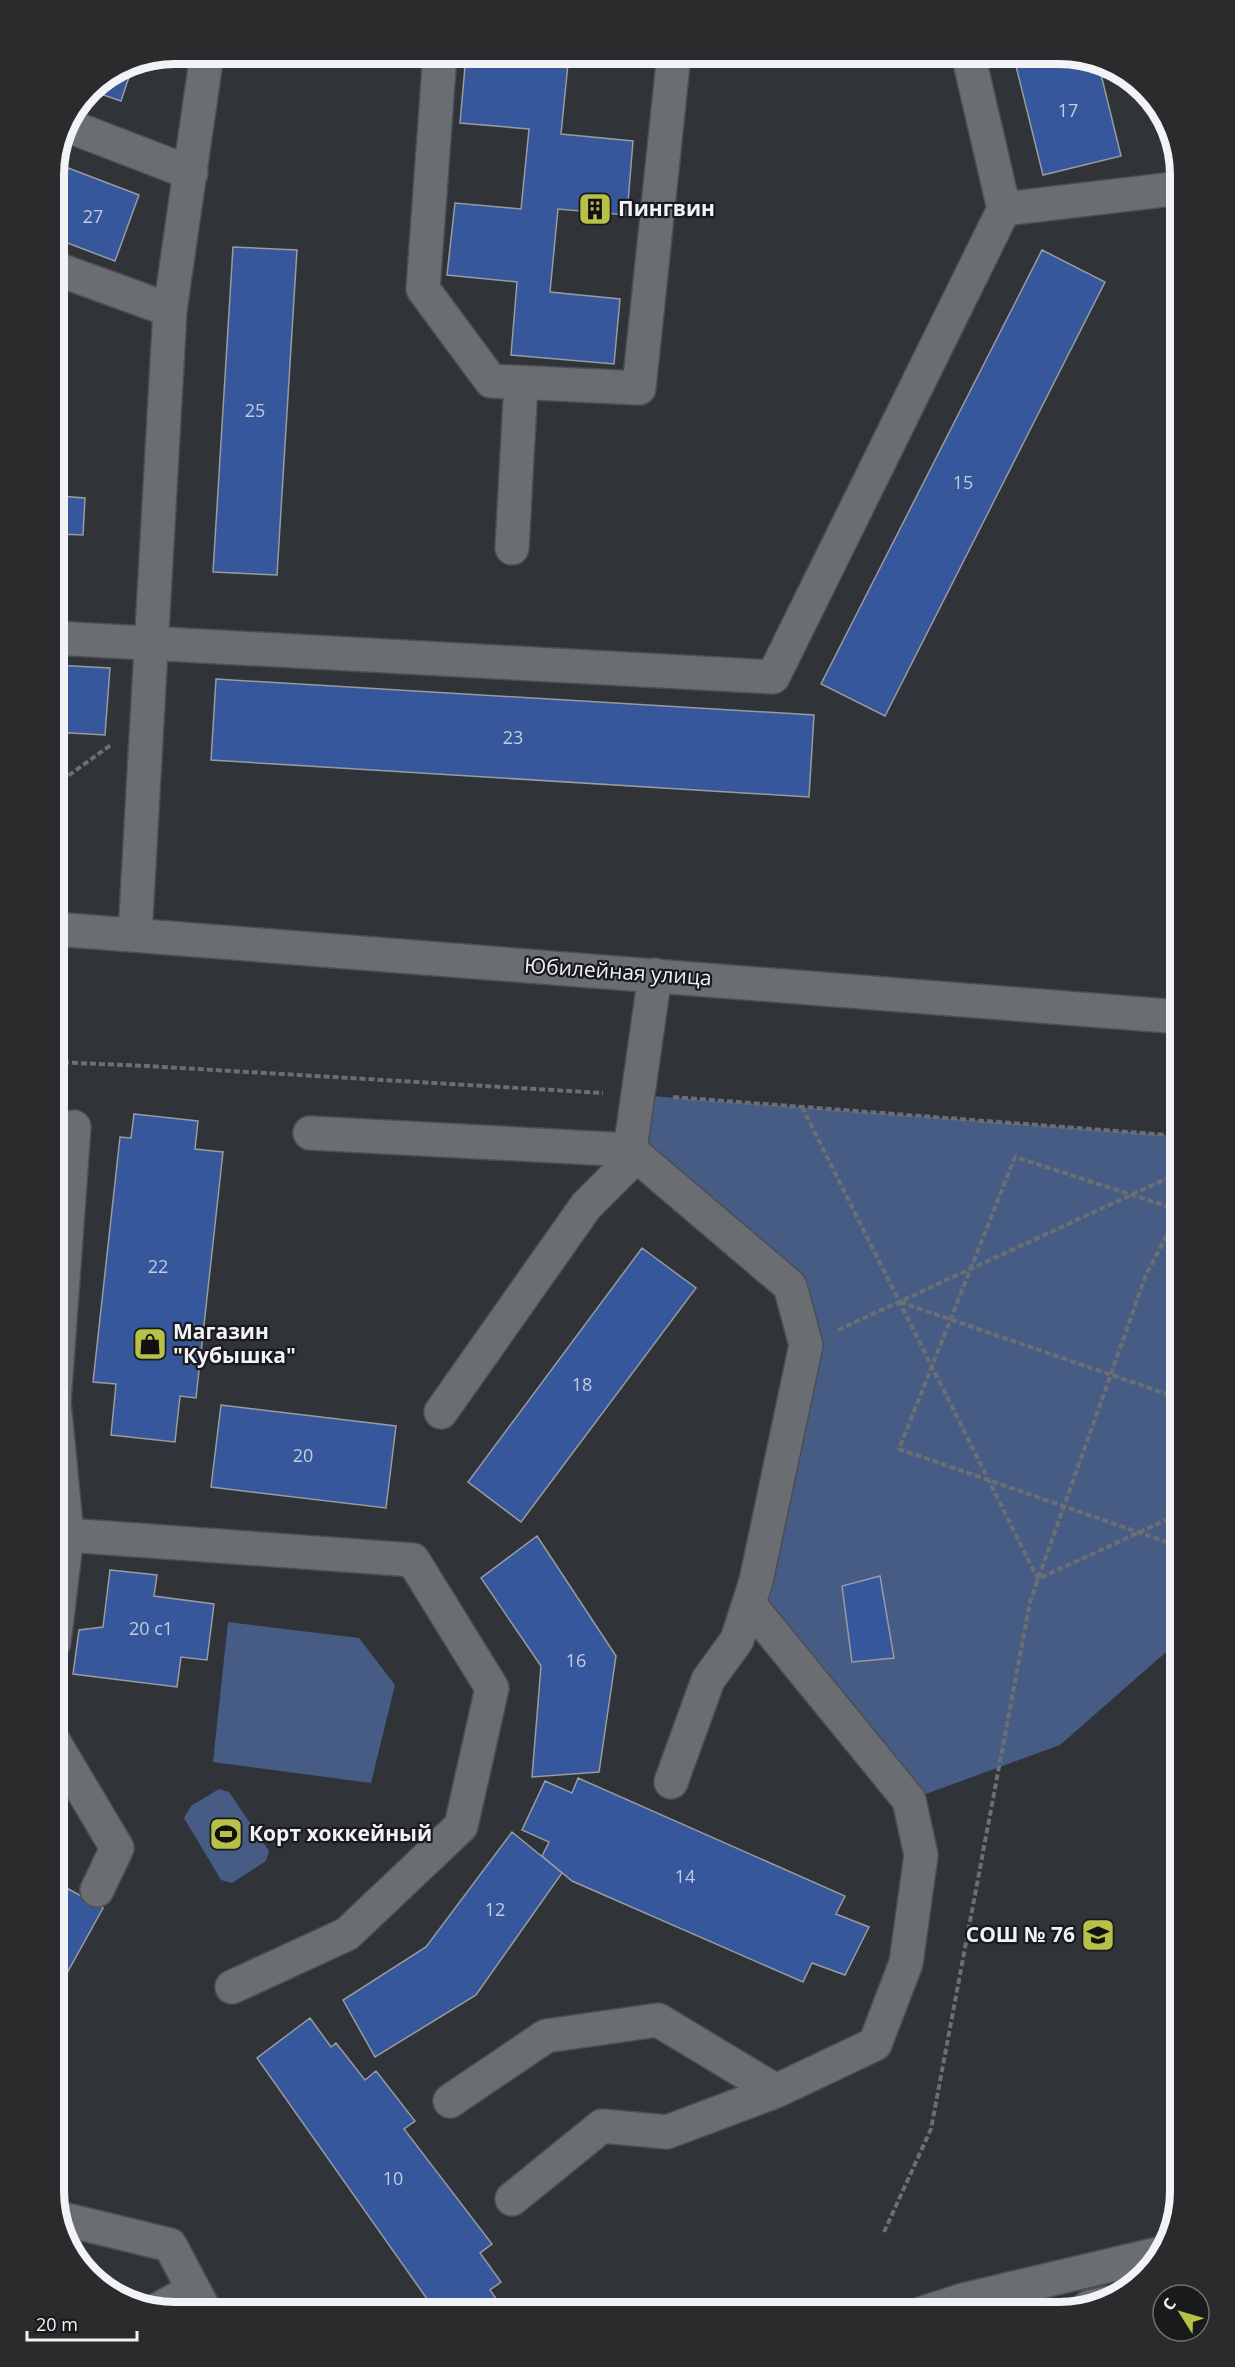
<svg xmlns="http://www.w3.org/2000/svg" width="1235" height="2367" font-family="'Open Sans',sans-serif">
<rect width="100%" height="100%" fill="#303337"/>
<path fill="#475c85" d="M638,1095L1181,1136V1639L1060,1745L909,1800L749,1604L806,1345L790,1286L630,1150Z
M228,1622L359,1638L395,1685L371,1783L213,1762Z
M219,1789L229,1792L269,1851L266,1861L232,1883L221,1880L184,1818L191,1806Z"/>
<path fill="#36579b" stroke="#989ba0" stroke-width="1.5" d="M533,54H569L561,134L633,141L627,215L558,209L550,292L620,299L614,364L511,355L517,282L447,275L455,203L521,209L529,129L460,123L466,55L532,61Z
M1013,54H1068L1099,66L1121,156L1043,175Z
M134,62L121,101L89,90L129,63Z
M55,163L139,195L115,261L54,238Z
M233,247L297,250L277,575L213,572Z
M1042,250L1105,282L885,716L821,684Z
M59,496L85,498L83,535L58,534Z
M54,665L110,668L105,735L54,732Z
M216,679L814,715L809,797L211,760Z
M134,1114L198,1121L195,1149L223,1152L196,1398L180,1396L175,1442L111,1435L116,1384L93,1382L120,1137L131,1138Z
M642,1248L696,1288L521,1522L468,1482Z
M221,1405L396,1426L386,1508L211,1487Z
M537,1536L616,1656L599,1772L532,1777L541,1666L481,1578Z
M110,1570L157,1575L154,1596L214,1604L207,1660L181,1657L177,1687L73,1674L79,1630L103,1627Z
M880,1576L894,1658L852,1662L842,1586Z
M578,1778L845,1896L836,1914L869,1927L845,1975L812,1963L803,1982L572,1881L542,1856L549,1842L522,1830L545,1781L572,1793Z
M512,1832L562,1873L476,1995L375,2057L343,2000L426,1947Z
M54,1881L103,1908L61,1984L54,1980Z
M310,2018L331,2047L336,2043L365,2080L376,2071L415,2121L404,2129L492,2244L480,2253L501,2282L490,2290L506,2313H455L450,2306L437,2313L257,2058Z"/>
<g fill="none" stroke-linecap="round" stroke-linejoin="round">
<defs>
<path id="minor" d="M440,54L423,289L491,381L639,388L674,54
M968,54L1004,209
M66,125L191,173
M54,268L170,310
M512,548L521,383
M54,638L773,677L1004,209L1181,188
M54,929L1181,1017
M135,935L170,310L207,54
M310,1133L630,1150L790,1286L806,1345L756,1581L737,1640L708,1680L671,1782
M441,1412L586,1206L628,1164L655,975
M67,1535L413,1560L492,1688L461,1826L347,1934L232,1987
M54,1642L67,1535L54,1402L74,1127
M54,1742L117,1848L97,1890
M450,2101L546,2036L658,2020L776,2091L875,2044L906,1963L921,1855L909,1800L749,1604
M512,2199L602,2126L667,2132L776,2091
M59,2218L170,2245L206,2313
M1089,2307L1107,2303
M159,2309L193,2290
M923,2313L963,2300L1162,2253"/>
</defs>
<use href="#minor" stroke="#4c4e52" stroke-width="36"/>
<path stroke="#6b6e72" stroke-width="4" stroke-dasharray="6 3" stroke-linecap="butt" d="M54,786L111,745
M54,1062L147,1066L603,1093
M673,1097L1181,1136
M802,1107L1038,1579L1181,1513
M1179,1210L1015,1157L899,1449L1181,1547
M900,1302L1181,1399
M838,1330L1181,1172
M884,2232L931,2129L1030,1602L1146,1275L1181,1208"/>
<use href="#minor" stroke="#6a6d71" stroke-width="33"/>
</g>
<defs>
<symbol id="building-square" viewBox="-11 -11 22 22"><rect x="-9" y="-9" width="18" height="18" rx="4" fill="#b8c147" stroke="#191a1c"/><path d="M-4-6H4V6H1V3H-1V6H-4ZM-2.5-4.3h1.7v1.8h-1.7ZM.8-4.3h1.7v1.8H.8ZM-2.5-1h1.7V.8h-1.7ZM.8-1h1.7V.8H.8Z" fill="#111"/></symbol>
<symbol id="shop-square" viewBox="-11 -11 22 22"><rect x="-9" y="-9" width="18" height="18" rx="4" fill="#b8c147" stroke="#191a1c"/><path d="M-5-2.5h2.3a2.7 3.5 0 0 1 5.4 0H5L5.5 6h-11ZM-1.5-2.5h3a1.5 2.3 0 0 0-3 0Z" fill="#111"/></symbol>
<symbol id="stadium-square" viewBox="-11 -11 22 22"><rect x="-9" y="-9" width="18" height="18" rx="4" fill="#b8c147" stroke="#191a1c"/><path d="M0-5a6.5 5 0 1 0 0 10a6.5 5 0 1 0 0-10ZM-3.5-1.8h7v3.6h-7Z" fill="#111"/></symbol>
<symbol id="school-square" viewBox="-11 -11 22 22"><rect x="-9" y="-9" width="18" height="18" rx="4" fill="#b8c147" stroke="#191a1c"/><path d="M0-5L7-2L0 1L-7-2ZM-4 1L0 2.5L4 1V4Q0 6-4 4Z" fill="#111"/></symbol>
</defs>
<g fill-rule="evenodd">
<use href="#building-square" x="576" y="190" width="38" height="38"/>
<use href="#shop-square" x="131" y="1325" width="38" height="38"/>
<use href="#stadium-square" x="207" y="1815" width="38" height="38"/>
<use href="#school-square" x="1079" y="1916" width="38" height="38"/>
</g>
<g text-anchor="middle" stroke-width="4.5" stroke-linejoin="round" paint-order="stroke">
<g font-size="18" fill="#c2ccdf">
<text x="1068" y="117">17</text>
<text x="93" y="223">27</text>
<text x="255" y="417">25</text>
<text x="963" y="489">15</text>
<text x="513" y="744">23</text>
<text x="158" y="1273">22</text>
<text x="582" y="1391">18</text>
<text x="303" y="1462">20</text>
<text x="151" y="1635">20 с1</text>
<text x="576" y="1667">16</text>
<text x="685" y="1883">14</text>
<text x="495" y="1916">12</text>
<text x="393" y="2185">10</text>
</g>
<g font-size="21" font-weight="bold" fill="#f1f3f6" stroke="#191a1c" text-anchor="start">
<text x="618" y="216">Пингвин</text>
<text x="173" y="1339">Магазин<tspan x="173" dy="24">"Кубышка"</tspan></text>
<text x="249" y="1841">Корт хоккейный</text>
<text x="1075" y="1942" text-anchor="end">СОШ № 76</text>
</g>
<g font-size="21" fill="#f1f3f6" stroke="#191a1c">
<text transform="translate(618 972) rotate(4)" y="7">Юбилейная улица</text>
</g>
</g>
<path d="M0 0H1235V2367H0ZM175 64H1059A111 111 0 0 1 1170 175V2191A111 111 0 0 1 1059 2302H175A111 111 0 0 1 64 2191V175A111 111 0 0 1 175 64Z" fill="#2a2b2d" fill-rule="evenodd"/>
<path fill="none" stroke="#f1f3f6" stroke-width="8" d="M175 64H1059A111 111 0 0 1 1170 175V2191A111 111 0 0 1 1059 2302H175A111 111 0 0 1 64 2191V175A111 111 0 0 1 175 64Z"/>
<g transform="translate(1181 2313) rotate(307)"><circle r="28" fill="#191a1c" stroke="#6f7173" stroke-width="1.5"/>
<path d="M0-4.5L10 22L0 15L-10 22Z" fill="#b8c147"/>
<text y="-9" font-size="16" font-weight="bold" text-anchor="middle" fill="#f1f3f6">С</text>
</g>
<path d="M27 2331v9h110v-9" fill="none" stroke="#f1f3f6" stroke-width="3"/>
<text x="36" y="2331" font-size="18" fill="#f1f3f6" stroke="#191a1c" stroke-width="4.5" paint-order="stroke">20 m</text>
</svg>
